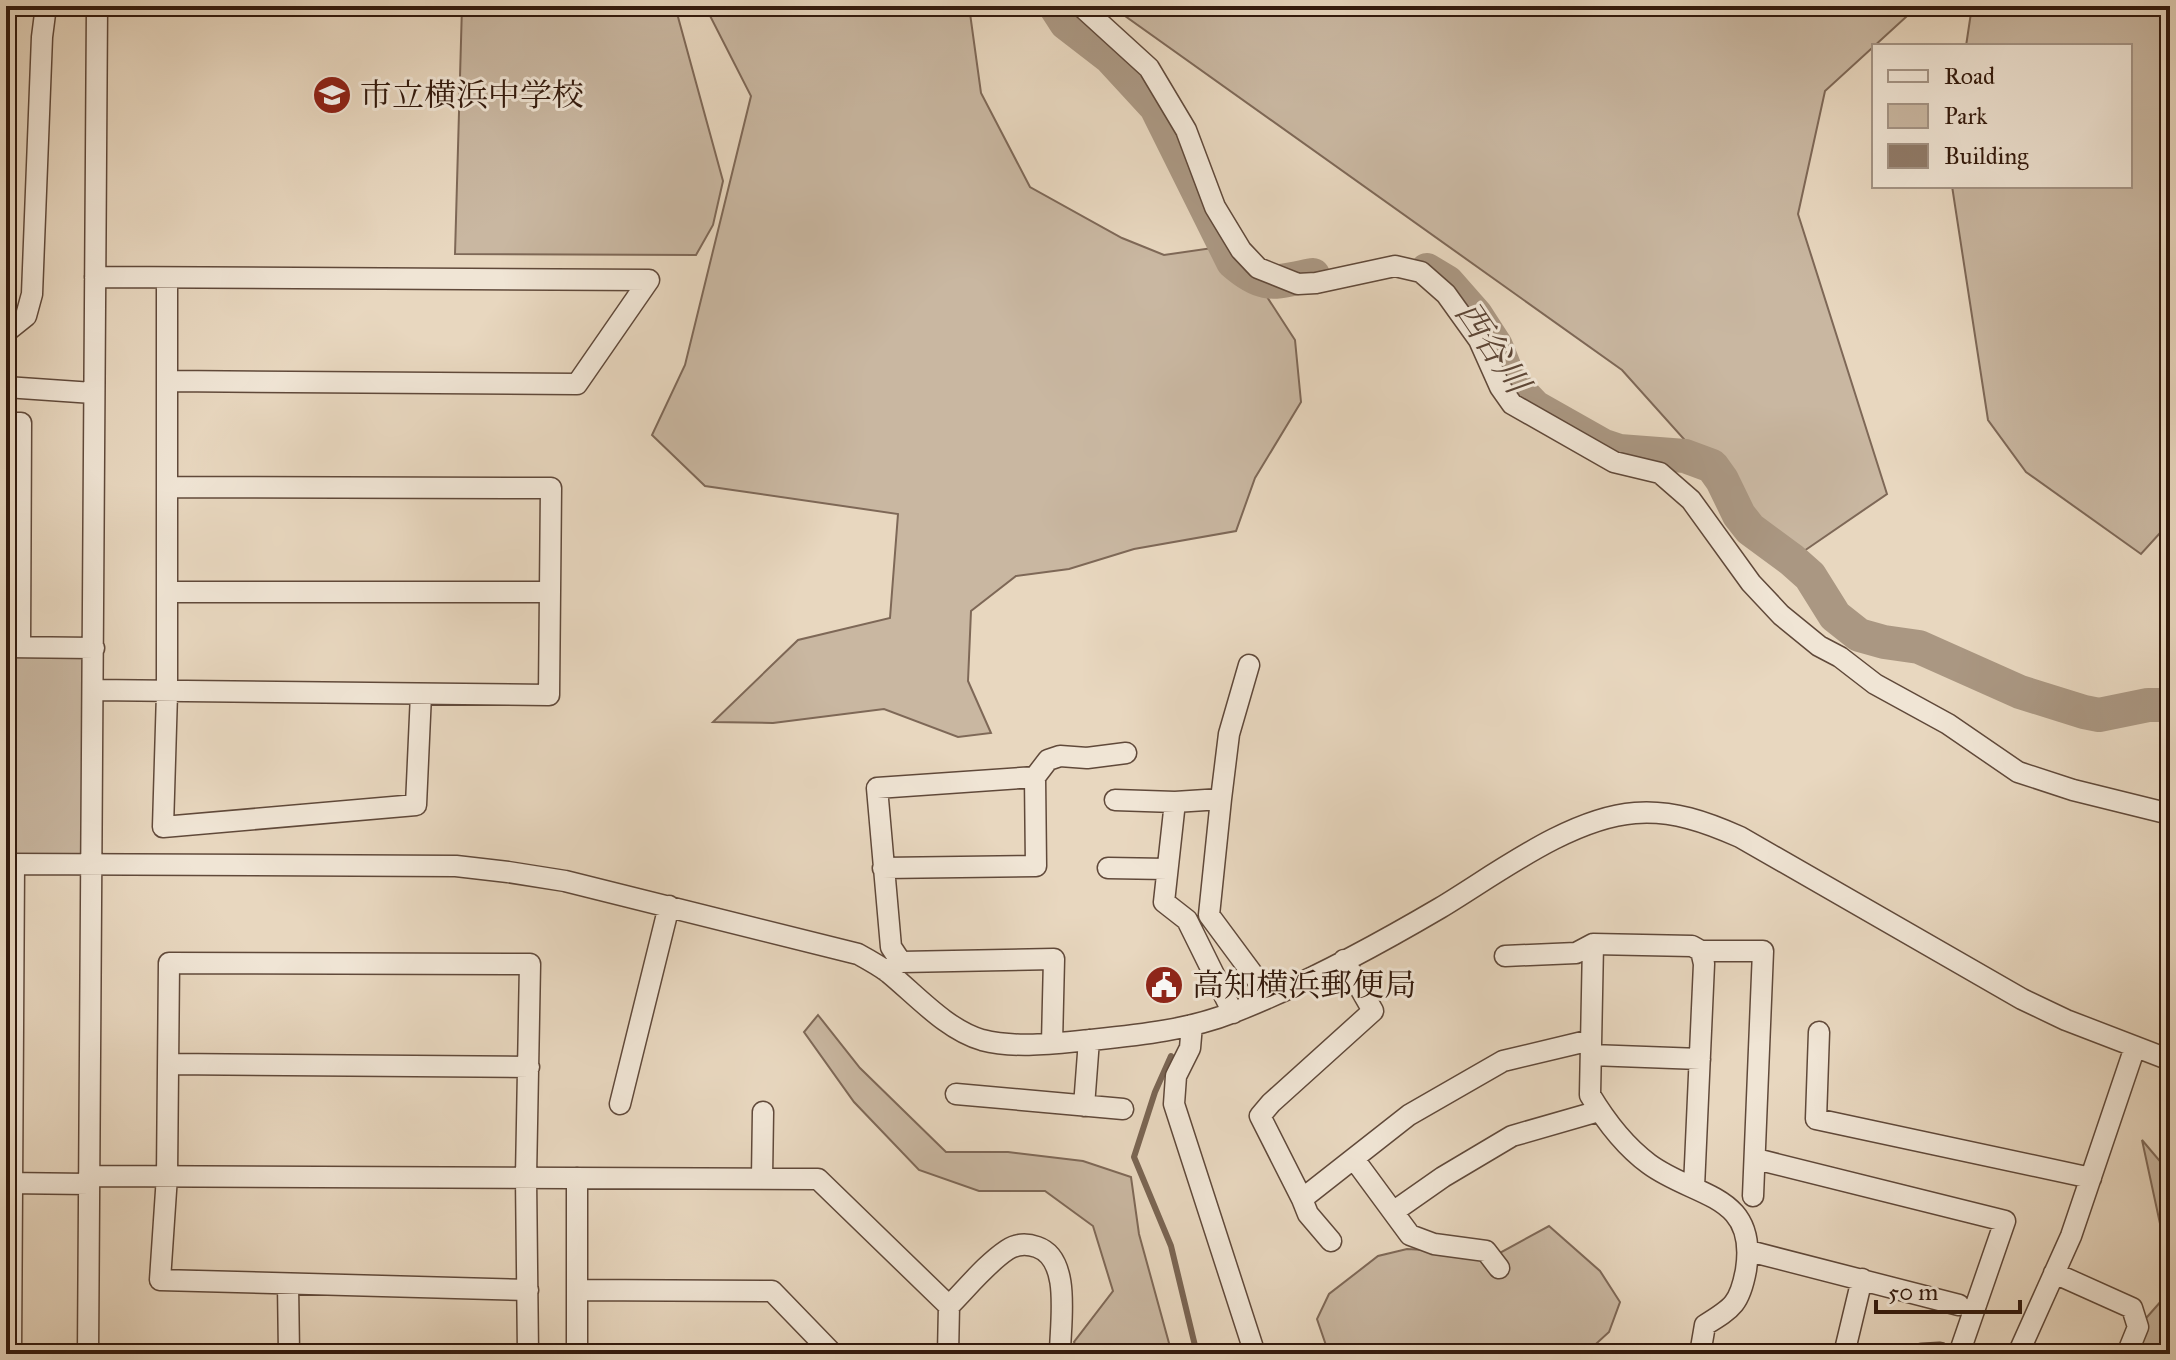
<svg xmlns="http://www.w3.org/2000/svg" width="2176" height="1360" font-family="'IM FELL Great Primer','Noto Serif JP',serif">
<rect width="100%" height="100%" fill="#e8d7bf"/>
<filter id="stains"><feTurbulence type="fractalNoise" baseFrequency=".0025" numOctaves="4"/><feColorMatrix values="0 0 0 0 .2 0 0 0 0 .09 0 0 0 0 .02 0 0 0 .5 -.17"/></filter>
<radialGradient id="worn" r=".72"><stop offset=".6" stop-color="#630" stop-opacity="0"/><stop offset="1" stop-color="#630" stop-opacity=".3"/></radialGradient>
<path fill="#c9b7a1" stroke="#7e6857" stroke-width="2" d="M462,6H675L723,181L713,225L696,255L455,254Z
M705,6H969L981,93L1030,187L1122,238L1164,255L1226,246L1258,283L1295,340L1301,402L1255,478L1236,531L1134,549L1069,569L1016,576L971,611L968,681L991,733L958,737L884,709L773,723L713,722L798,640L890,618L898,514L705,486L652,435L685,365L751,96Z
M1111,6H1918L1825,91L1798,214L1887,494L1804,551L1778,544L1622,370Z
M1972,6H2170V522L2141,554L2026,472L1988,420L1952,186H2130V46H1966Z
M88,652L84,855L6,854V653Z
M818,1015L860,1068L946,1152H1008L1083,1161L1131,1177L1139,1234L1172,1354H1079L1074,1342L1113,1291L1093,1226L1045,1191H979L919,1170L854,1102L804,1032Z
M2142,1140L2170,1173V1270Z
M1549,1226L1600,1271L1620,1302L1609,1332L1585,1354H1329L1317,1319L1329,1294L1378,1256L1407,1249L1498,1254Z
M2170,1291V1354H2138L2140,1325Z"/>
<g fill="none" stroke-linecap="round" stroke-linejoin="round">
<path stroke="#7a6553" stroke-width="6" d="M1171,1056L1155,1092L1134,1157L1171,1246L1197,1354"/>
<path stroke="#aa9782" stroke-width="34" d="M1055,6L1066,23L1110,57L1156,107L1233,262C1265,290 1274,282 1313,275
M1427,270L1447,282L1476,315L1496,346L1510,381L1535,407L1604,446L1619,451L1685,456L1712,466L1722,480L1739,515L1750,529L1792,560L1810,576L1835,616L1859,635L1884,642L1919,647L2020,692L2084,712L2099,715L2148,705H2170"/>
</g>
<path fill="#917c6a" stroke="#331a0d" stroke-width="2" d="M153,6H369L368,14L153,11Z"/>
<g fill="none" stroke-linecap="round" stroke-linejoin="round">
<defs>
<path id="minor" d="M1081,6L1149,68L1186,130L1215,207L1241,250L1258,268L1298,284L1316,283L1395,266L1421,272L1446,294L1479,340L1500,387L1512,404L1614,462L1660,473L1691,500L1751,583L1781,615L1819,646L1840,657L1875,684L1948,724L2018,772L2073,790L2170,814
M95,277L649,280L577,384L168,381
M167,279V693L163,827L416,805L421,694
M6,332L26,316L32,294L42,37L46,6
M6,387L93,393
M6,423H21L20,647
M167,592H550
M6,647L94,648
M93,690L549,695L551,488L167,487
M1035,777L1048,760L1060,756L1087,758L1126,753
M1221,799L1229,734L1249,665
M1115,800L1175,802L1164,902L1187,920L1233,1013
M1175,802L1221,799L1209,915L1269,996
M6,864L456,866L508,872L565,881L858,954C869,960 880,966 889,973C917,996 947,1030 982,1040C1017,1049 1057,1043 1091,1040C1139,1035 1189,1030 1234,1012C1301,986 1377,945 1440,908C1495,875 1569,818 1635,813C1673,810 1706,822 1740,837L2022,999L2066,1020L2170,1060
M883,868L1036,866L1035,777L877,788L891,947L901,962L885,970
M1108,868L1167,869
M1593,944L1590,1095C1605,1120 1626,1147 1649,1164C1695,1198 1758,1193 1746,1270C1740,1303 1733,1308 1705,1325L1700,1354
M1701,951H1763L1753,1196
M1505,956L1576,953L1593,944L1692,946L1701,951L1704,964L1694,1187
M1344,960L1373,1011L1271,1103L1260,1116L1302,1199L1409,1115L1503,1061L1591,1040
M901,962L1054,959L1052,1043
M1192,1025L1190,1048L1176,1076L1174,1104L1255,1354
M1819,1032L1816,1119L2091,1178
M1591,1055L1700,1059
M169,1064L529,1067
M956,1094L1123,1109
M620,1104L669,906
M1084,1106L1089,1040
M1354,1159L1410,1235L1434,1244L1486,1251L1499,1268
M1756,1159L2005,1221L1959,1354
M89,1176L818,1179L949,1306L948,1354
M762,1178L763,1112
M6,1183L89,1184
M1302,1199L1308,1214L1331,1241
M1393,1212L1443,1177L1512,1136L1599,1111
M1749,1251L1959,1305
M2054,1273L2132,1308L2138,1327L2127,1354
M288,1284L289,1354
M577,1290L772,1291L833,1354
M949,1306C967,1288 986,1264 1007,1250C1016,1244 1026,1243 1037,1247C1072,1259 1060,1323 1060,1354
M11,1354L14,864
M88,1354L97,6
M528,1354L526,1177L530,964L169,963L167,1176L160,1280L528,1290
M577,1354V1178
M1844,1354L1862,1279
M1922,1354L1940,1353
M2018,1354L2071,1236L2135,1047"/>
</defs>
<use href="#minor" stroke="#60493a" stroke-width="23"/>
<use href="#minor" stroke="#f0e5d5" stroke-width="20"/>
</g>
<defs>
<symbol id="school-disc" viewBox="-11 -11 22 22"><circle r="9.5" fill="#8f2418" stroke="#f0e5d5"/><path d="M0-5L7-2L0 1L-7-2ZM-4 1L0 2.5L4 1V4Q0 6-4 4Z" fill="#fff"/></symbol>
<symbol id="civic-disc" viewBox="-11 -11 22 22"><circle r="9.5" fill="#8f2418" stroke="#f0e5d5"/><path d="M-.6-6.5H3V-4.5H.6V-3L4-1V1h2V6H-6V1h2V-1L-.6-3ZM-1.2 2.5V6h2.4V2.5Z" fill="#fff"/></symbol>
</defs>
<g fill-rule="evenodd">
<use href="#school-disc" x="310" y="73" width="44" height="44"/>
<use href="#civic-disc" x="1142" y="963" width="44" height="44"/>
</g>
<g text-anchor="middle" stroke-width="6" stroke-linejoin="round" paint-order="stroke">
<g font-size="32" fill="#331a0d" stroke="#f0e5d5" text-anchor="start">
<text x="360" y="106">市立横浜中学校</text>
<text x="1192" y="996">高知横浜郵便局</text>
</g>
<g font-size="34" font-style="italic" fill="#5d4636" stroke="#f0e5d5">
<text transform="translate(1493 347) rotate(56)" y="12">西谷川</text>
</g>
</g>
<rect width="2176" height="1360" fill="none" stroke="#e8d7bf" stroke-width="32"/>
<rect x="8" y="8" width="2160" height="1344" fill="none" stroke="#331a0d" stroke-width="4"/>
<rect x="16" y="16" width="2144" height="1328" fill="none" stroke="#331a0d" stroke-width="2"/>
<rect x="1872" y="44" width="260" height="144" fill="#f0e5d5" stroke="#a49485" stroke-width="2"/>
<rect x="1888" y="70" width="40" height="12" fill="#f0e5d5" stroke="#a49485" stroke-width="2"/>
<text x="1944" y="84" font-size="24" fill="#331a0d">Road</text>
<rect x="1888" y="104" width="40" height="24" fill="#c9b7a1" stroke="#a49485" stroke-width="2"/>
<text x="1944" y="124" font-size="24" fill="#331a0d">Park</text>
<rect x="1888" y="144" width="40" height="24" fill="#917c6a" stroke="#a49485" stroke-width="2"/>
<text x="1944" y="164" font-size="24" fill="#331a0d">Building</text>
<path d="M1876 1300v12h144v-12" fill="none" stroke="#331a0d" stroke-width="4"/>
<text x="1888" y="1300" font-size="24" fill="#331a0d" stroke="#f0e5d5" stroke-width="6" paint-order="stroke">50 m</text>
<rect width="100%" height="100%" filter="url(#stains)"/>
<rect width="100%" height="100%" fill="url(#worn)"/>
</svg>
